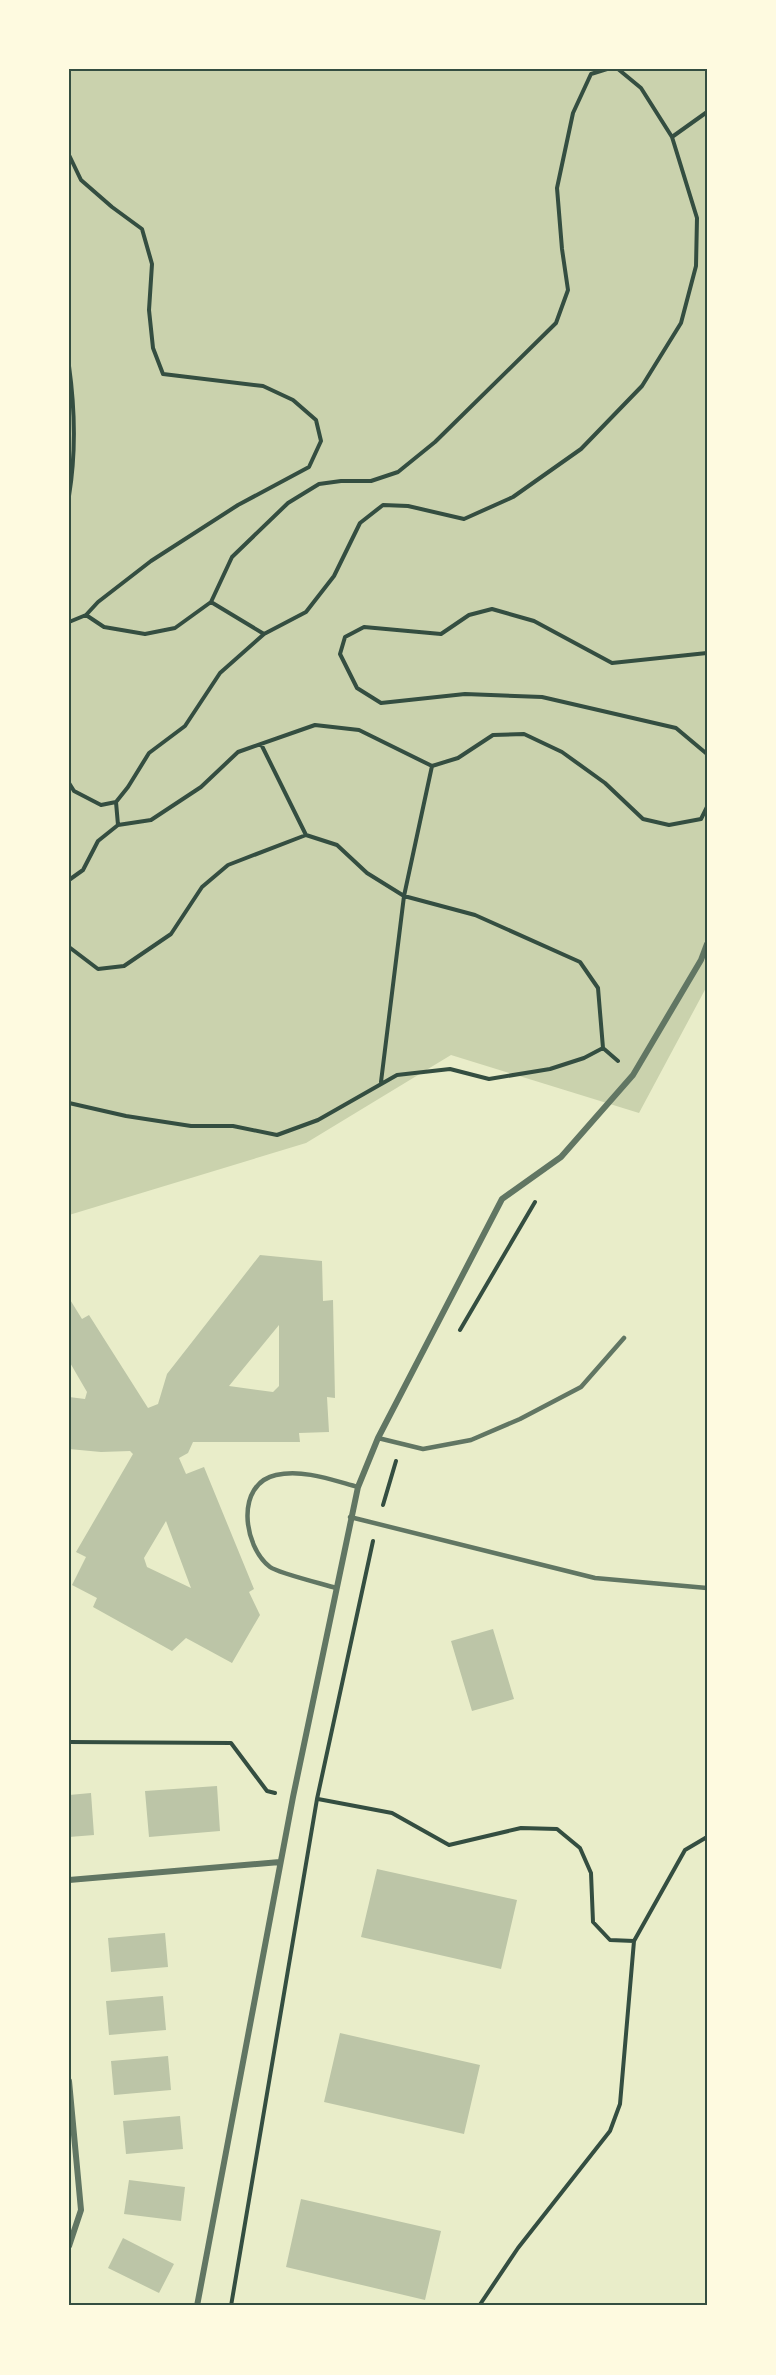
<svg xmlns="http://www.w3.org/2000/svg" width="776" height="2375" font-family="Arial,sans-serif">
<rect width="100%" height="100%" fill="#e9edc9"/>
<path fill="#cad2ad" d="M69,69H707V986L639,1113L451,1055L306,1143L69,1215Z"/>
<path fill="#bcc5a7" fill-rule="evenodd" d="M260,1255L322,1261L323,1301L333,1300L335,1398L327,1397L329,1432L299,1433L300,1442H193L188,1453L179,1458L186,1474L204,1467L254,1589L249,1592L260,1615L232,1663L186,1638L172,1651L93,1607L97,1598L72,1585L86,1557L76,1552L133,1454L130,1451L101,1452L69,1449V1397L85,1399L87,1392L69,1361V1298L82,1319L89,1315L148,1408L158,1404L167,1374ZM279,1325V1386L273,1392L229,1386ZM166,1521L191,1588L147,1567L144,1558Z
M493,1629L514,1699L472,1711L451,1641Z
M217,1786L220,1831L149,1837L145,1791Z
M91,1793L94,1835L69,1837V1795Z
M377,1869L517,1900L501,1969L361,1937Z
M165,1933L168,1967L111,1972L108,1938Z
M163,1996L166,2030L109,2035L106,2001Z
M340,2033L480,2065L464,2134L324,2102Z
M168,2056L171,2090L114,2095L111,2061Z
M180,2116L183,2149L126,2154L123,2121Z
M129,2180L185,2187L181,2221L124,2214Z
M301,2199L441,2231L425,2300L286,2267Z
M123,2238L174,2264L159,2293L108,2268Z"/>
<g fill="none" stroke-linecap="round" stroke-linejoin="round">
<path stroke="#344e41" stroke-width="4" d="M672,137L707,112
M69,155L81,180L112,207L142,229L152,264L149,310L153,348L163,374L263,386L293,400L316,420L321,441L309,467L238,505L151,561L98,602L86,615L104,627L145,634L175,628L211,602L232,557L288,503L319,484L341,481H371L398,472L435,442L556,323L568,290L562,249L557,188L573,113L591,74L607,69
M69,366C75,409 76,453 69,496
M211,602L264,634
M69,622L86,615
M707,653L612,663L534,621L492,609L469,615L441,634L364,627L345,637L340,654L357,688L381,703L465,694L542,697L676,728L707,754
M261,744L306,835
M69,783L74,791L101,805L116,802L128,787L149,753L185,726L220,673L264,634L306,612L334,576L360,523L383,505L408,506L464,519L513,497L581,449L642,386L681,323L696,266L697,218L672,137L641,88L618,69
M116,802L118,825
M69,880L83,870L98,841L118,825L151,820L201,787L238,752L315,725L359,730L432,766L458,758L493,735L524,734L562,752L605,783L643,819L669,825L701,819L707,807
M69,947L98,969L124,966L171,934L202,887L228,865L306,835L337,845L367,873L404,896L475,915L580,962L598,988L603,1048L584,1058L550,1069L489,1079L450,1069L397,1075L318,1120L277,1135L233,1126H191L126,1116L69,1103
M603,1048L618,1061
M381,1082L404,896L432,766
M460,1330L535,1202
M383,1505L396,1461
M69,1742L231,1743L267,1791L275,1793
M318,1799L392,1813L449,1845L521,1828L557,1829L580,1848L591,1873L593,1922L610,1940L634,1941L685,1850L707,1837
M231,2306L317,1799L373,1541
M479,2306L518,2248L610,2131L620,2104L634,1941"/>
<path stroke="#617663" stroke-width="4.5" d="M378,1438L423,1449L471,1440L520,1419L581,1387L624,1338
M350,1517L595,1578L707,1588
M336,1588C323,1584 278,1573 270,1567C243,1546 235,1484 276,1475C303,1469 332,1480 358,1487"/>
<path stroke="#617663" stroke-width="6" d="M69,1880L280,1862
M69,2081L81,2210L69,2246
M197,2306L293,1797L358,1487L378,1438L502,1199L561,1157L633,1075L701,960L707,944"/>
</g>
<rect width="776" height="2375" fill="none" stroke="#fefae0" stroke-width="141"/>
<rect x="70" y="70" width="636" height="2234" fill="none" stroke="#344e41" stroke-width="2"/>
</svg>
